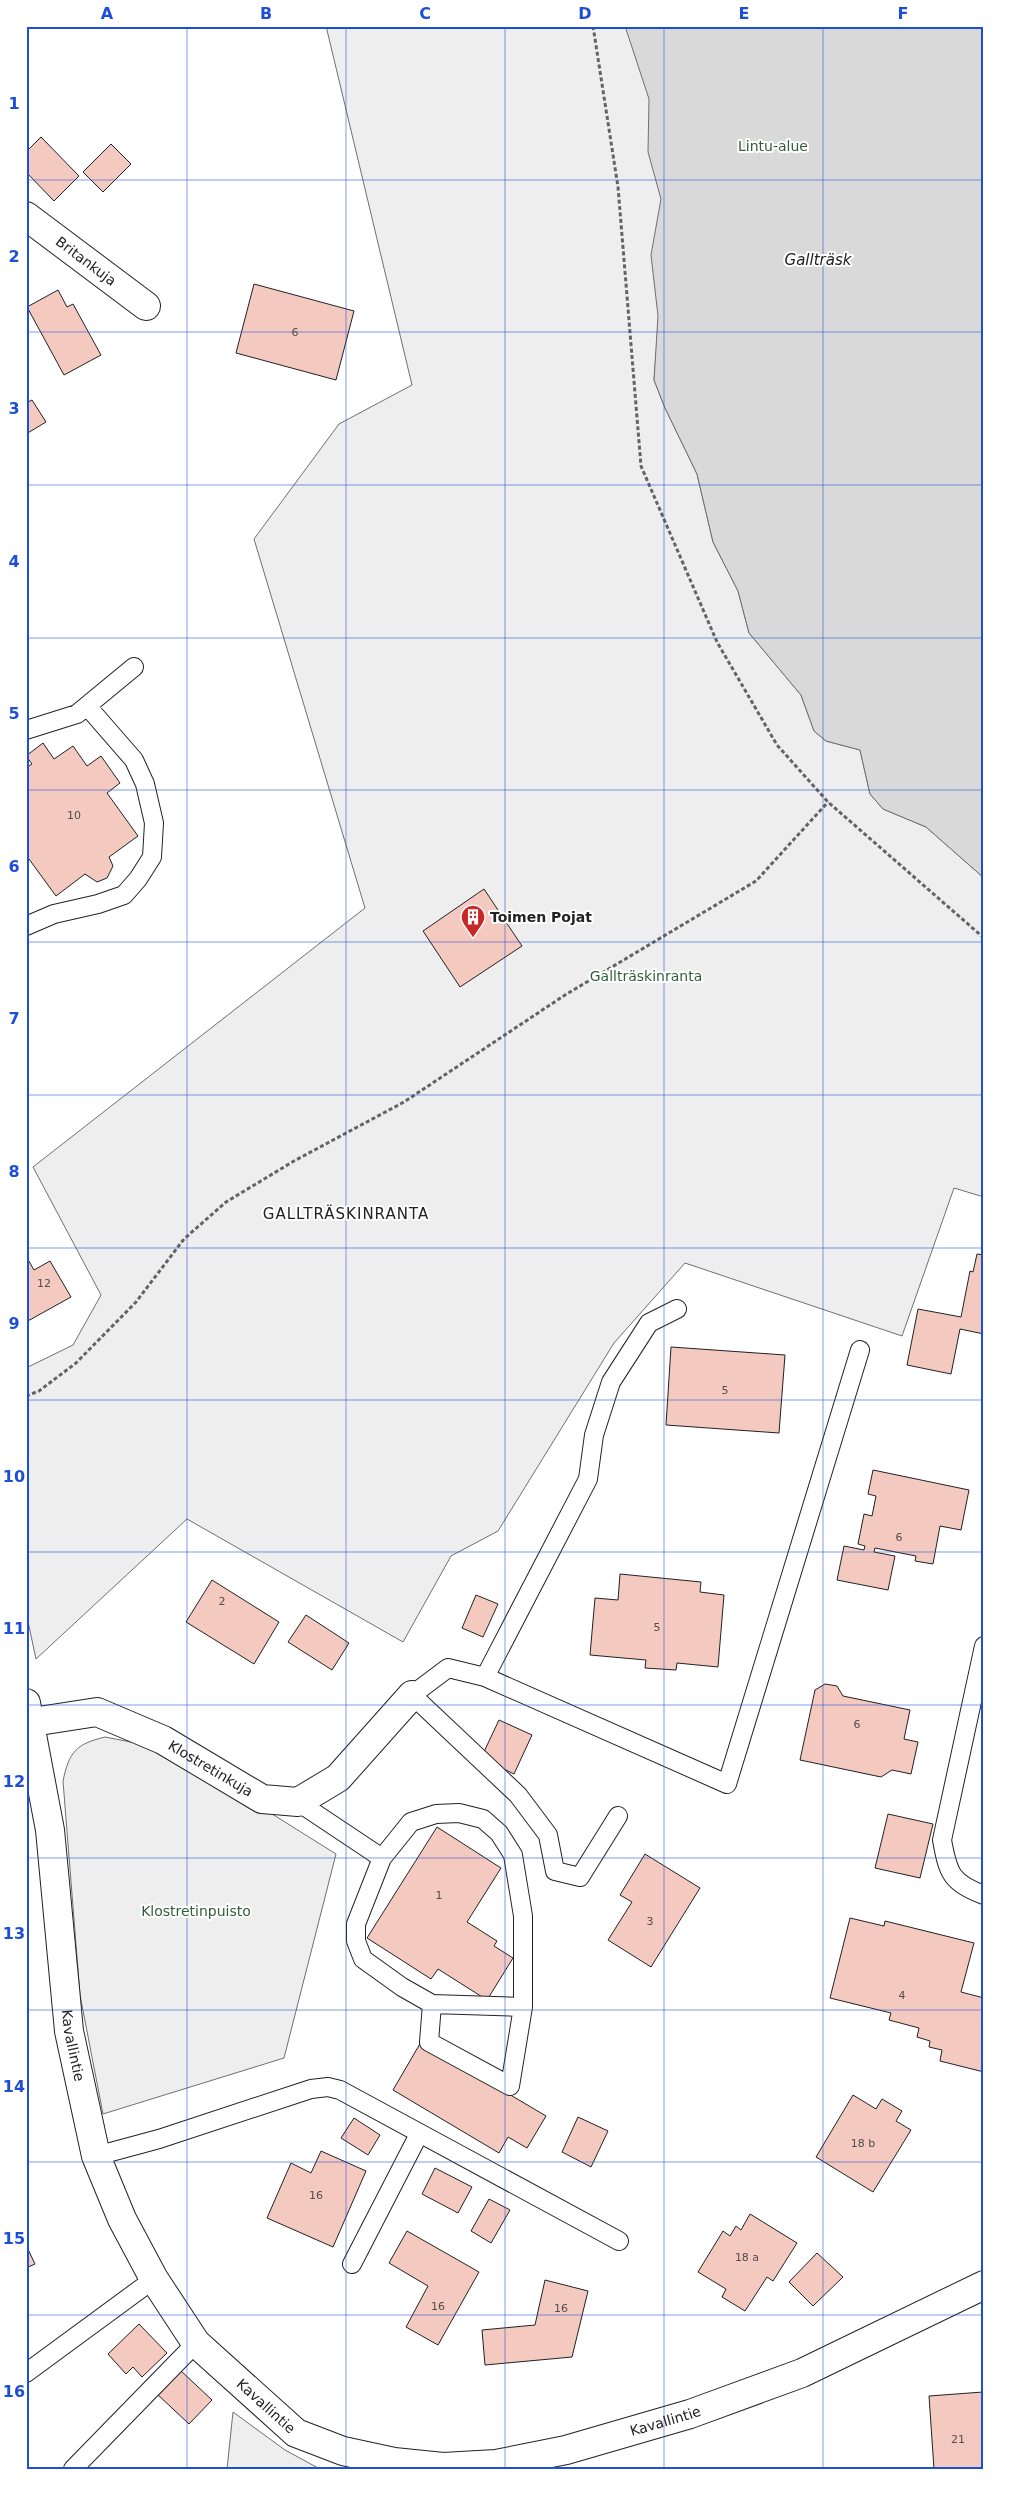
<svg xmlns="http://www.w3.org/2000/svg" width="1010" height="2495" font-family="'DejaVu Sans',sans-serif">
<rect width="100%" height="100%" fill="#fff"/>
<path fill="#eee" stroke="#6f6f6f" d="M326,26H984L659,316L654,380L665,408L697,474L713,542L738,591L749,633L801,695L814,731L826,741L860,750L870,794L883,809L926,827L984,878V1197L954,1188L902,1336L685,1263L614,1343L498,1531L451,1556L403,1642L187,1519L36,1659L26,1612V1368L73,1345L101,1295L33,1167L365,908L254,539L339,424L412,385Z
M105,1737L141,1744L253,1802L336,1854L284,2058L103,2114L80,1995L63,1781C69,1752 76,1744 105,1737Z
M233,2412L285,2450L320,2469H227Z"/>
<path fill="#d9d9d9" stroke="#6f6f6f" d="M625,26H984V878L926,827L883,809L870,794L860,750L826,741L814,731L801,695L749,633L738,591L713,542L697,474L665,408L654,380L658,316L651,255L661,199L648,152L649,99Z"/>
<path fill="#f3c9c0" stroke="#222" d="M41,137L79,176L54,201L26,172V152Z
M111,144L131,164L103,192L83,172Z
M254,284L354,311L336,380L236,353Z
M58,290L67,307L73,304L101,355L64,375L27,307Z
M32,400L46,422L26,434V403Z
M43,743L54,759L73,746L87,766L101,756L120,783L107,793L138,836L109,857L113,866L107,878L97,882L85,874L56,896L26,855V768L32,764L26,756Z
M484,889L522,946L460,987L423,931Z
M977,1254L984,1255V1334L960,1329L951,1374L907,1365L918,1309L961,1317L970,1271L973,1272Z
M26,1256L34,1270L50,1261L71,1297L26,1322Z
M671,1347L785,1355L779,1433L666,1425Z
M873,1470L969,1490L961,1530L940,1526L933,1564L915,1561L916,1556L875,1548L874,1552L895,1556L888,1590L837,1580L844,1546L864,1550L865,1546L858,1544L864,1514L872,1516L876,1496L868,1494Z
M620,1574L701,1582L700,1592L724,1595L718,1667L677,1663L676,1670L645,1668L646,1660L590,1655L595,1598L618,1600Z
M212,1580L279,1622L254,1664L186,1622Z
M476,1595L498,1604L483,1637L462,1628Z
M306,1615L349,1643L332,1670L288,1642Z
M825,1684L837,1686L843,1696L910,1710L904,1739L918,1742L911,1774L892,1770L881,1777L800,1760L815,1690Z
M499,1720L532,1735L514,1774L481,1758Z
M888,1814L933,1824L920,1878L875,1868Z
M437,1827L501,1868L467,1922L497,1941L494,1946L513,1958L487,2000L438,1969L431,1979L367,1938Z
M645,1854L700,1888L651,1967L608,1940L632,1902L620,1895Z
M850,1918L884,1926L885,1921L974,1943L961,1992L984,1998V2072L940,2061L942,2050L929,2047L930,2041L917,2037L919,2028L889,2020L891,2013L830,1998Z
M421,2042L546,2116L527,2148L508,2137L499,2153L393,2090Z
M853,2095L876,2109L882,2099L902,2111L896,2121L911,2130L873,2192L816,2157Z
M578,2117L608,2131L591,2167L562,2152Z
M354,2118L380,2135L368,2155L341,2138Z
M321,2151L366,2171L333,2247L267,2218L291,2163L311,2173Z
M435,2168L472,2187L458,2213L422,2194Z
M489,2199L510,2210L491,2243L471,2231Z
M750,2214L797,2243L773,2281L767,2277L745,2311L722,2297L726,2289L698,2272L723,2231L730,2236L736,2226L741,2230Z
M407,2231L479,2272L438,2345L406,2327L428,2286L389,2263Z
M26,2245L35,2264L26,2268Z
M817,2253L843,2277L813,2306L789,2282Z
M545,2280L588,2291L572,2357L485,2365L482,2330L535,2325Z
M139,2324L167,2353L142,2377L133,2367L126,2374L108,2354Z
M180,2370L212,2400L189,2424L157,2394Z
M983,2392L984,2469H934L929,2396Z"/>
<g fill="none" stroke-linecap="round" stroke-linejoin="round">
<defs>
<path id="lane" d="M26,730L77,714L134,667
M26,926L54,914L98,904L124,895L138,879L152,857L154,823L145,784L134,760L87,706
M984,1646L942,1840C948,1873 951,1883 984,1895
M485,1677L588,1479L594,1435L611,1382L649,1323L677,1309
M298,1802L382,1858
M618,1816L580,1877L555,1871L548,1835L518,1795L412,1695L448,1668L485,1677L727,1784L860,1350
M432,2004L429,2042L510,2086L523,2007V1916L513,1855L499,1833L483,1819L459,1813L436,1814L411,1822L382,1858L356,1924V1941L363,1959L402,1987L432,2004L523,2007
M96,2156L159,2139L311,2089L328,2087L340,2090L619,2241
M352,2264L419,2134
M26,2373L154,2279
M73,2469L196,2343"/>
<g id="street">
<path id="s1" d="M26,216L146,306"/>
<path id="s2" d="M26,1703L50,1830L69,2031L96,2156L122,2219L154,2279L196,2343L296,2433L343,2451L394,2462L443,2467L496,2464L566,2450L690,2414L802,2373L984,2285"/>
<path id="s3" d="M26,1723L97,1712L163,1740L262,1799L298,1802L338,1778L412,1695"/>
</g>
</defs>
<use href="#lane" stroke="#222" stroke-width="20"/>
<use href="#street" stroke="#222" stroke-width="30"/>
<path stroke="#646464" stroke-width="3" stroke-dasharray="4 2.5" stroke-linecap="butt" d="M593,26L618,187L641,466L717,642L777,745L828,802L984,938
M26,1396L39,1391L76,1363L136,1302L184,1239L226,1202L294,1161L404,1102L565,995L756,881L828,802"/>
<use href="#lane" stroke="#fff" stroke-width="18"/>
<use href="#street" stroke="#fff" stroke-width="28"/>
</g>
<path fill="none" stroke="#1d4ed8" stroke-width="1" stroke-opacity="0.55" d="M187,26V2469M346,26V2469M505,26V2469M664,26V2469M823,26V2469M26,180H984M26,332H984M26,485H984M26,638H984M26,790H984M26,942H984M26,1095H984M26,1248H984M26,1400H984M26,1552H984M26,1705H984M26,1858H984M26,2010H984M26,2162H984M26,2315H984"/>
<defs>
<symbol id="building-pin" viewBox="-11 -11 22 30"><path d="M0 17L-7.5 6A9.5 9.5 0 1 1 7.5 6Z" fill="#c62828" stroke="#fff"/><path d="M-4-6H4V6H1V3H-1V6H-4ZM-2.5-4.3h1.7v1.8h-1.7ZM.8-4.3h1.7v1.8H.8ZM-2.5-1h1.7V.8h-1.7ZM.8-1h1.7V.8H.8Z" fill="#fff"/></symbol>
</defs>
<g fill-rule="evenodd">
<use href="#building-pin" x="459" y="903" width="28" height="38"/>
</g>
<g text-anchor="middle" stroke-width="4" stroke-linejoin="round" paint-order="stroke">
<g font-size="11" fill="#564c4a">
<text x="295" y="336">6</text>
<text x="74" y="819">10</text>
<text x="44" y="1287">12</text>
<text x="725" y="1394">5</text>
<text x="899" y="1541">6</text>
<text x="222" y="1605">2</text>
<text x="657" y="1631">5</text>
<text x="857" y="1728">6</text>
<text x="439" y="1899">1</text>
<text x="650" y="1925">3</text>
<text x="902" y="1999">4</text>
<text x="863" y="2147">18 b</text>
<text x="316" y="2199">16</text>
<text x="747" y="2261">18 a</text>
<text x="438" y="2310">16</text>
<text x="561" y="2312">16</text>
<text x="958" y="2443">21</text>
</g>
<g font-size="14" fill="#2f5e38" stroke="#fff">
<text x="773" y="151">Lintu-alue</text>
<text x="646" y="981">Gallträskinranta</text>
<text x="196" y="1916">Klostretinpuisto</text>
</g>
<g font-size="14" fill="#222" stroke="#fff">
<text dy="5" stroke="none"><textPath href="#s1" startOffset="75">Britankuja</textPath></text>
<text dy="5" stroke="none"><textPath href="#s3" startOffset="199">Klostretinkuja</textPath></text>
<text dy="5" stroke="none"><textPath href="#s2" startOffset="346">Kavallintie</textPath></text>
<text dy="5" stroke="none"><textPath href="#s2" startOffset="766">Kavallintie</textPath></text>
<text dy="5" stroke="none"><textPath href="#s2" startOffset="1186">Kavallintie</textPath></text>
</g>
<g font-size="14" font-weight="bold" fill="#222" stroke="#fff" text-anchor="start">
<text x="490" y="922">Toimen Pojat</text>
</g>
<g font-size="15" font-style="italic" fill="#222" stroke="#fff">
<text x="818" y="265">Gallträsk</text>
</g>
<g font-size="15" letter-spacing="1" fill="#222" stroke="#fff">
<text x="346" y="1219">GALLTRÄSKINRANTA</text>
</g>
</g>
<rect width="1010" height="2495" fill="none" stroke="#ffffff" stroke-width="55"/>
<rect x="28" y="28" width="954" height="2440" fill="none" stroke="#1d4ed8" stroke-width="2"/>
<g font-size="16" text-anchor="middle" font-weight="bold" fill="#1d4ed8">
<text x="107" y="19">A</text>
<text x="266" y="19">B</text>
<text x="425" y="19">C</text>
<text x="585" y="19">D</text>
<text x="744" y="19">E</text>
<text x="903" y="19">F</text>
<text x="14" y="109">1</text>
<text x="14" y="262">2</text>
<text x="14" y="414">3</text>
<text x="14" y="567">4</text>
<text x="14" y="719">5</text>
<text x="14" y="872">6</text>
<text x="14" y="1024">7</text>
<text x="14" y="1177">8</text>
<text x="14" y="1329">9</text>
<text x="14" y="1482">10</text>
<text x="14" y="1634">11</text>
<text x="14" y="1787">12</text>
<text x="14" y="1939">13</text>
<text x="14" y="2092">14</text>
<text x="14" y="2244">15</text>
<text x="14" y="2397">16</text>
</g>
</svg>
